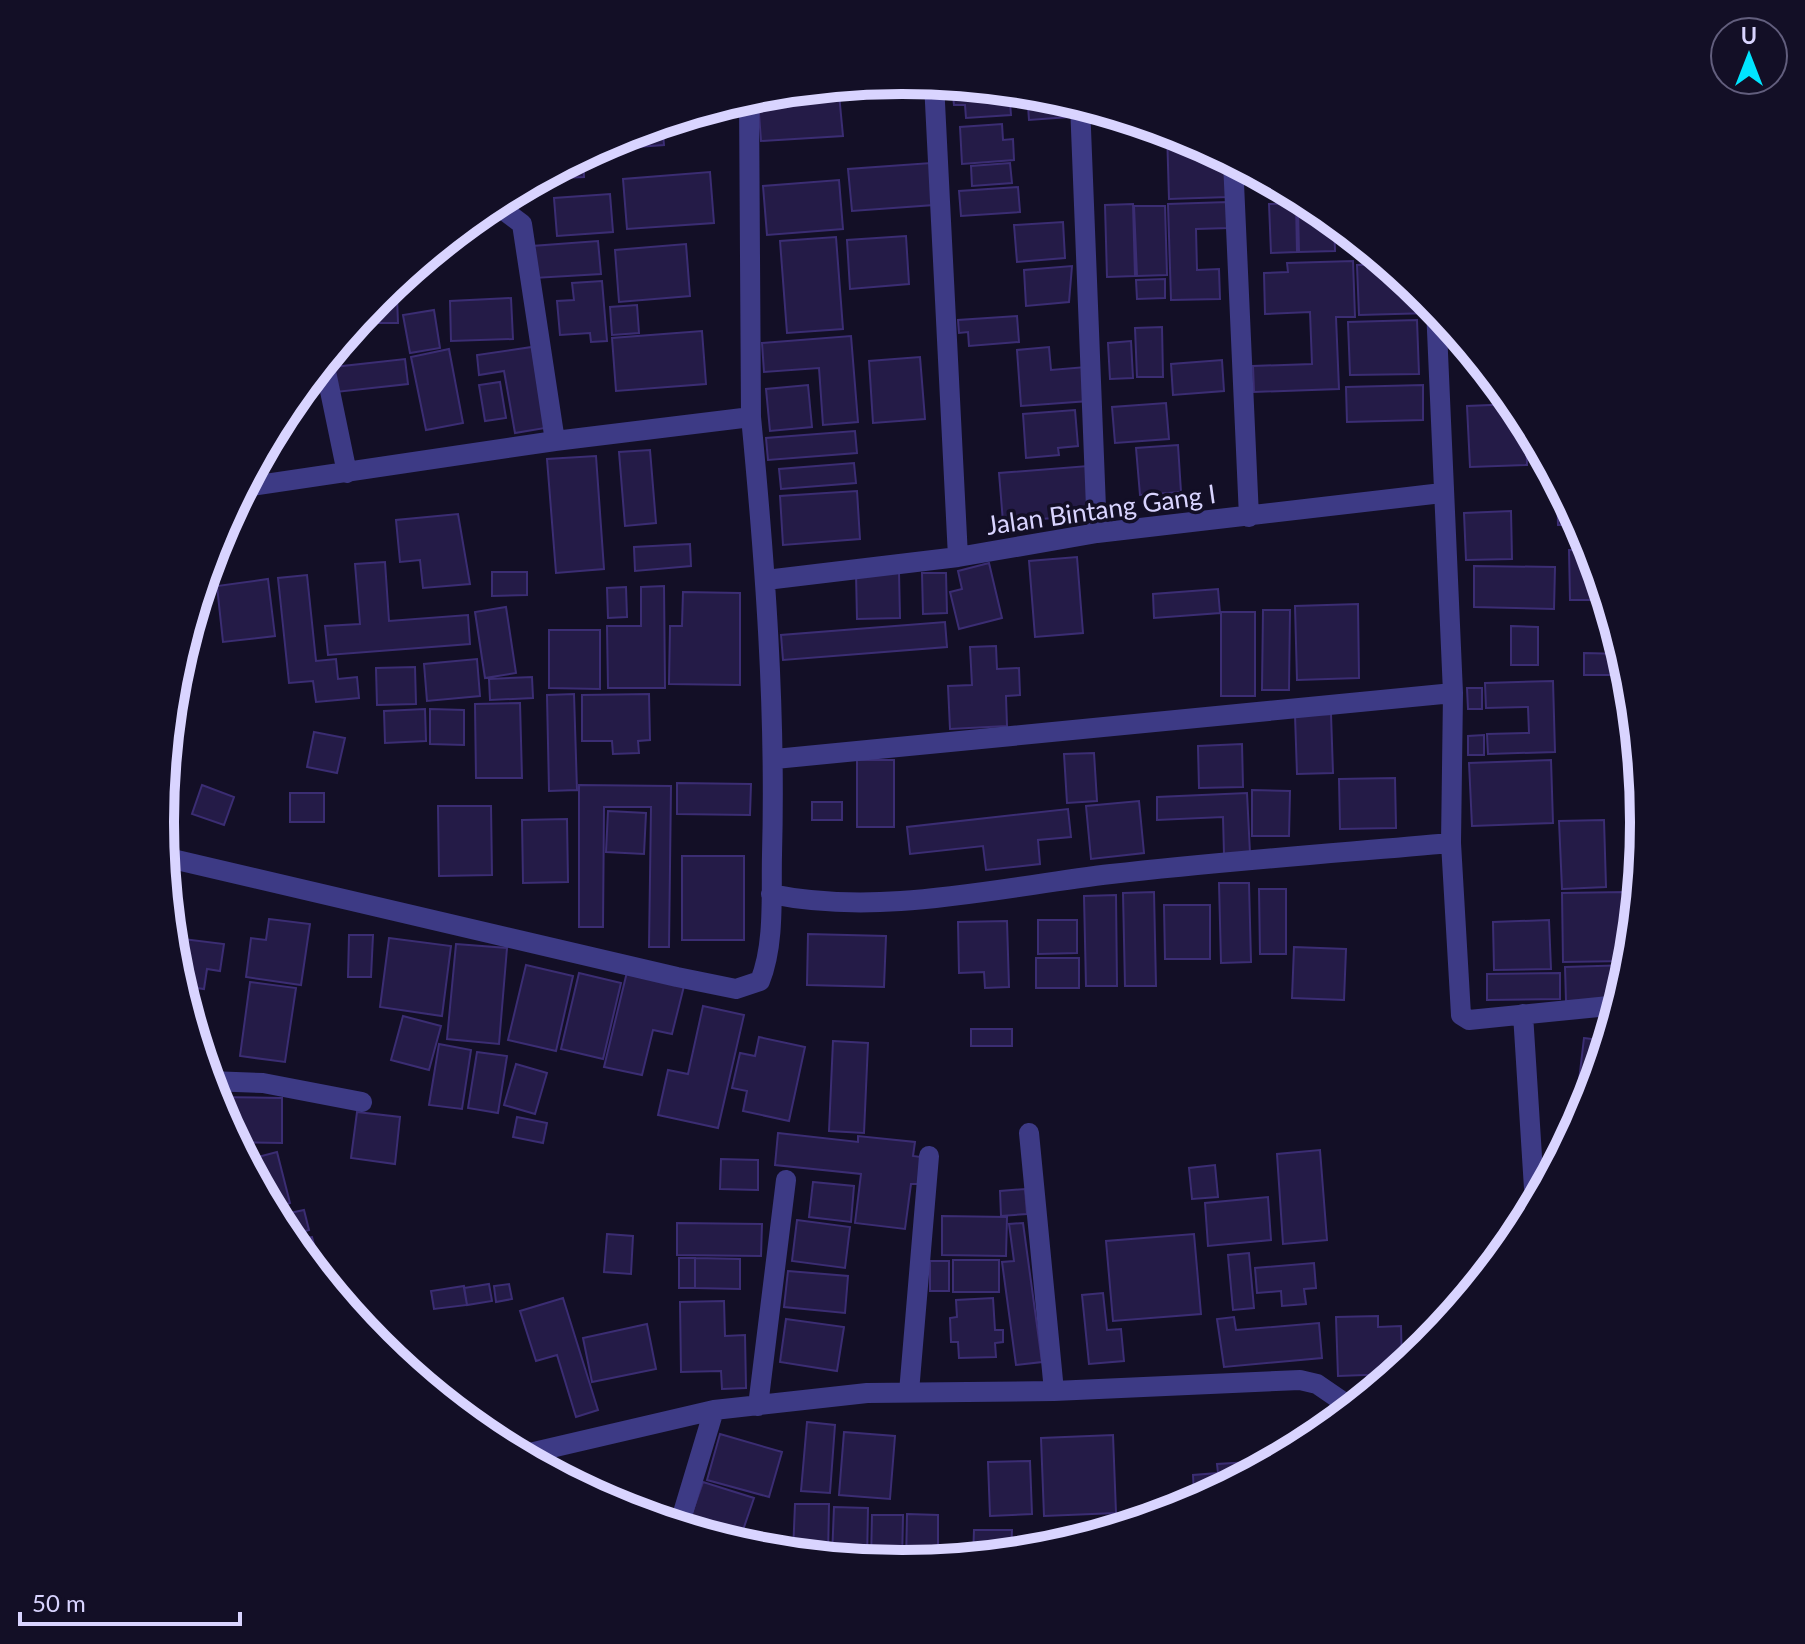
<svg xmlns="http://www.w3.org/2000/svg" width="1805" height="1644" font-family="Lato,sans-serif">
<rect width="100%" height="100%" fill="#130f26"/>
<path fill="#241b47" stroke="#3b2d73" stroke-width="2" d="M903,80L922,82L923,91L849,97L848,85Z
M952,85L1009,90L1011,115L966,118L965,105H954Z
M1027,92L1068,100L1069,117L1029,120Z
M839,94L843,136L761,141L758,100Z
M662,123L664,145L637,147L636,137L614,139Z
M1002,124L1003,140L1013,139L1014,160L962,164L960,127Z
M1167,131L1227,158L1228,197L1169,199Z
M583,155L584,177L540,179Z
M931,163L934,205L852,211L848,169Z
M1010,163L1012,183L972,186L971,166Z
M710,172L714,223L627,229L623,179Z
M1255,173L1280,186L1256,187Z
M839,180L843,229L767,235L763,186Z
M1018,187L1020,212L961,216L959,191Z
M610,194L613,232L557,236L554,198Z
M1228,202L1229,228L1196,229L1197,270L1219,269L1220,299L1171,300L1168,204Z
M1296,203L1297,252L1271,253L1269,204Z
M1133,204L1135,276L1107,277L1105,205Z
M1134,206H1165L1167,275L1137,276Z
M1318,207L1334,221L1335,251L1299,252L1298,208Z
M1063,222L1065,258L1017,262L1014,225Z
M906,236L909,284L850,289L847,240Z
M836,237L843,329L787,333L780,241Z
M598,241L601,274L534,278L532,246Z
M686,244L690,296L619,302L615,250Z
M1353,261L1355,317H1336L1339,389L1254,392L1253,366L1312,364L1310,312L1265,314L1264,273L1288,272L1287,263Z
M1386,264L1427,298L1431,313L1359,315L1357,265Z
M1072,266L1069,302L1026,306L1024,270Z
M1165,279V298L1137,299L1136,280Z
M602,281L607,341L591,342L590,333L560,335L557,301L574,300L572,283Z
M378,297H397L398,323H367V311Z
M511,298L513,339L451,341L450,301Z
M637,305L639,333L612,335L610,307Z
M434,310L440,348L410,353L403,315Z
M1017,316L1019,342L969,346L968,332L959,333L958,320Z
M1417,320L1419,374L1350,375L1348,322Z
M1162,327L1163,377H1137L1135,328Z
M702,331L706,384L616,391L612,338Z
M851,336L858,422L823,425L819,368L764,372L762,343Z
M1131,341L1133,378L1110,379L1108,343Z
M532,347L545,428L515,433L504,371L479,375L477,355Z
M1049,347L1051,370L1086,367L1089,401L1021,406L1017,350Z
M449,349L463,423L426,430L411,357Z
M920,357L925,419L873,423L869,361Z
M405,359L408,384L336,392L334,367Z
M1222,360L1224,391L1173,395L1171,364Z
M500,382L506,418L485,421L479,385Z
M808,385L812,427L770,431L766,389Z
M1423,385V420L1347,422L1346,387Z
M1166,403L1169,439L1115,443L1112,407Z
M1515,404L1526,421L1527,465L1470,467L1467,406Z
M1075,410L1078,446L1058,448L1059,455L1026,458L1023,414Z
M855,431L857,453L768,460L766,438Z
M1178,445L1181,492L1140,495L1136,448Z
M650,450L656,523L625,526L619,452Z
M596,456L604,569L556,573L547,459Z
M854,463L856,483L781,489L779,469Z
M1088,466L1091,515L1003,522L999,473Z
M1557,482H1558L1581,525H1558Z
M857,491L860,539L783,545L780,496Z
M1511,511L1512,559L1466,560L1464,513Z
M458,514L470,584L423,588L420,560L400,562L396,520Z
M690,544L691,566L635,571L634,547Z
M1569,550H1592L1607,600H1570Z
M1077,557L1083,633L1035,637L1029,561Z
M385,562L389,621L468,615L470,644L328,655L325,626L360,624L355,564Z
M989,563L1002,618L959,629L950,592L962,589L958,571Z
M1474,566L1555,567L1554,609L1474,607Z
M492,572H527V595L492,596Z
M899,572L900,618L857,619L856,573Z
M922,573H946L947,613L923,614Z
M307,575L316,661L336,659L338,679L357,677L359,698L316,702L313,681L289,683L278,578Z
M268,579L275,636L223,642L217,586Z
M664,586L665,688H608L607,626H641V587Z
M626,587L627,617L608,618L607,588Z
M1218,589L1220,613L1154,618L1153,594Z
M683,592L740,593V685L669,684L670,626H682Z
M1358,604L1359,678L1297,680L1295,606Z
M506,607L516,673L485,678L475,612Z
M1263,610H1290L1289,690H1262Z
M1221,612H1255V696H1221Z
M945,622L947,647L783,660L781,635Z
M1511,626L1538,627V665H1511Z
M549,630H600V689L549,688Z
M996,646L997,669L1019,668L1020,695L1006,696L1007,726L950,729L948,686L972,685L970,647Z
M1584,653L1623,654L1630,675H1584Z
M477,659L480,696L427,701L424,664Z
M415,667L416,704L377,705L376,668Z
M532,677L533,698L490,700L489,679Z
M1553,681L1555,752L1488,754L1487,734L1529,733L1528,707L1486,708L1485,683Z
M1467,688H1482V709H1468Z
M574,694L577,790L549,791L547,695Z
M649,694L650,740L638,741L639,753L613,754L612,741H582V695Z
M520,703L522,778H476L475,704Z
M425,709L426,741L385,743L384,711Z
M430,709L464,710V745L430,744Z
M1331,714L1333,773L1297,774L1295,715Z
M314,732L345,738L337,773L307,767Z
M1484,735V755H1468V736Z
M1242,744L1243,787L1199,788L1198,746Z
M1094,753L1097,801L1067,803L1064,754Z
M857,760H894V827H857Z
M1551,760L1553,823L1472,826L1469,763Z
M1395,778L1396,828L1340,829L1339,779Z
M677,783L751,784L750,815L677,814Z
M202,785L234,797L224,825L192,814Z
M579,785L671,786L669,947H649L651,807H604L603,927H579Z
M1252,790L1290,791L1289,836H1252Z
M290,793H324V822H290Z
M1247,793L1250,853L1224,854L1223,817L1157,820V797Z
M1139,801L1144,853L1091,859L1086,806Z
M812,802H842V820H812Z
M438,806H491L492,875L439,876Z
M1068,809L1071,837L1038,840L1040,864L986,870L983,846L910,854L907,827Z
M608,811L646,813L644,854L606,852Z
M567,819L568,882L523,883L522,820Z
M1604,820L1606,887L1562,889L1559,821Z
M682,856H744V940H682Z
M1219,883H1249L1251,962L1221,963Z
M1259,889H1286V954H1260Z
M1154,892L1156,986H1125L1123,893Z
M1625,892L1626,961L1563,962L1562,893Z
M1116,895L1117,986H1086L1084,896Z
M1164,905H1210V959H1165Z
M269,919L310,924L301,985L246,977L251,938L266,940Z
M1038,920H1077V953L1038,954Z
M1549,920L1551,969L1494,970L1493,922Z
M1007,921L1009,987L985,988L984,972L959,973L958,922Z
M808,934L886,936L884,987L807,985Z
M349,935H373L371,977H348Z
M175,938L224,944L220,971L207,969L204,989L183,986L186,966L175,965Z
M389,938L451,946L442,1016L380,1007Z
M456,944L507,948L499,1044L447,1039Z
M1294,947L1346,949L1344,1000L1292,998Z
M1036,958H1079V988H1036Z
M526,965L573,976L556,1051L508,1040Z
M1630,965L1620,1000L1566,1001L1565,967Z
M627,972L684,986L672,1034L653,1030L642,1075L604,1067Z
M579,973L621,983L603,1059L561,1049Z
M1560,973V999L1487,1000V974Z
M250,982L296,988L285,1062L240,1056Z
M703,1006L744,1015L718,1128L658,1115L668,1070L688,1074Z
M403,1016L441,1026L429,1070L391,1060Z
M971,1029H1012V1046H971Z
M759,1037L805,1047L789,1121L743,1111L747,1091L732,1088L740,1053L755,1056Z
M1584,1038L1608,1041L1583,1116L1575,1115Z
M833,1041L868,1043L864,1133L829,1131Z
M439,1044L471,1050L462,1109L429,1105Z
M477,1052L507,1056L498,1113L468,1108Z
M516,1064L547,1073L535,1114L504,1105Z
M214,1097L282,1098V1143L236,1142Z
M357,1112L400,1117L395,1164L351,1158Z
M517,1117L547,1123L543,1143L513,1137Z
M778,1133L858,1142V1136L915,1142L913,1156L921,1157L918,1184H911L905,1229L855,1223L861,1174L775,1165Z
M1320,1150L1327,1240L1283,1244L1277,1154Z
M277,1152L290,1203L271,1208L246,1160Z
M721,1159L758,1160V1190L720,1189Z
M1215,1165L1218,1197L1192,1199L1189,1168Z
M813,1182L854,1186L851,1222L809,1217Z
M1025,1189L1027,1214L1001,1216L1000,1191Z
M1268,1197L1271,1240L1208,1246L1205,1203Z
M284,1207L285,1214L304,1210L309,1230L291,1235L290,1240L272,1209Z
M942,1216L1007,1217L1006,1256L942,1255Z
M797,1220L850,1227L845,1268L792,1261Z
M677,1223L762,1224L761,1256L677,1255Z
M1023,1223L1042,1362L1016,1365L1002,1262L1014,1261L1009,1224Z
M607,1234L633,1236L631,1274L604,1272Z
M1194,1234L1201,1314L1113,1321L1106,1241Z
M312,1237L319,1263L311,1265L290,1240Z
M1249,1253L1254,1308L1233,1310L1228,1255Z
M679,1258H695V1288H679Z
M695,1258L740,1259V1289L695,1288Z
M953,1260H999V1292H953Z
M930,1261H949V1291H930Z
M1314,1263L1316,1288L1304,1289L1306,1304L1282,1306L1281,1291L1257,1293L1255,1268Z
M788,1271L848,1276L845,1313L784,1307Z
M489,1284L492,1301L467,1305L464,1288Z
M509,1284L512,1299L496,1302L494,1286Z
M464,1286L467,1305L434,1309L431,1291Z
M1103,1293L1107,1330L1121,1329L1124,1361L1089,1364L1082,1295Z
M563,1298L598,1410L576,1417L557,1355L536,1361L520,1311Z
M993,1298L995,1330H1003V1342L995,1343L996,1357L959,1358L958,1342H951L950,1318L957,1317L956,1300Z
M724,1301L725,1336L745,1335L746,1388L722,1389L721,1371L681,1372L680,1302Z
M1378,1316V1327L1401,1326L1402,1367L1393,1374L1338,1376L1336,1317Z
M1234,1317L1236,1330L1319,1323L1322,1358L1224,1367L1217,1319Z
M786,1319L844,1327L837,1371L780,1362Z
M647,1324L656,1369L592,1382L583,1338Z
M807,1422L835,1425L830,1493L801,1491Z
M844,1432L895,1436L890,1499L839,1495Z
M720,1434L782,1452L769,1497L707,1480Z
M1113,1435L1116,1513L1044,1516L1041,1438Z
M1030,1461L1032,1514L990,1516L988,1462Z
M1268,1461V1464L1182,1509L1180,1495L1194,1494L1193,1475L1218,1473L1217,1464Z
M703,1482L754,1498L742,1533L691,1516Z
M795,1504H829L828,1557L793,1553Z
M834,1507L868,1508L867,1561L832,1557Z
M907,1514L938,1515V1561L906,1564Z
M872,1515H903L902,1564L871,1561Z
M688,1518L737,1535L735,1543L685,1528Z
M974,1530H1012L1011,1553L973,1557Z"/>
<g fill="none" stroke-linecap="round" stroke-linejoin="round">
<path stroke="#3d3a85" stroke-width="20" d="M934,83L958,557
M1080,104L1097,533
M1233,161L1249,517
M494,203L522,224L555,441
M1436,308L1453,693L1451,843L1461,1015L1469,1020L1619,1005
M324,362L347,473
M244,487L555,441L751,417L749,97
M766,580L958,557L1097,533L1442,493
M775,759L1453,693
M164,857L677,977L736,989L760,981C775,944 771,894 772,855C776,708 765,563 751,417
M771,894C882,917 1000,887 1111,874C1224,861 1338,853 1451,843
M1523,1014L1535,1204
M209,1081L263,1083L362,1102
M1029,1133L1054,1391
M909,1392L929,1156
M758,1406L786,1180
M521,1455L714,1410L867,1393L1054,1391L1300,1380L1317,1384L1352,1408
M679,1526L714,1410"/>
</g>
<g text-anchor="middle" stroke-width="7" stroke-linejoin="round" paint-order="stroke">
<g font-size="26" fill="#d9d4ff" stroke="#130f26">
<text transform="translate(1101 510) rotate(-8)" y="9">Jalan Bintang Gang I</text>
</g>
</g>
<path d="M0 0H1805V1644H0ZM174 822a728 728 0 1 1 1456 0a728 728 0 1 1-1456 0Z" fill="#130f26" fill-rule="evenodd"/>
<path fill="none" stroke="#d9d4ff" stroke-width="10" d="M174 822a728 728 0 1 1 1456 0a728 728 0 1 1-1456 0Z"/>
<g transform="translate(1749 56)"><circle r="38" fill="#130f26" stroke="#625e7d" stroke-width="2"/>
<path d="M0-6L14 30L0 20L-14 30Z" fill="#00e5ff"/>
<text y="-12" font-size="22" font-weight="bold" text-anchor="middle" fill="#d9d4ff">U</text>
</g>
<path d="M20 1612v12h220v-12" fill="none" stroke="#d9d4ff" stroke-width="4"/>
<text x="32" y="1612" font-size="24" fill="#d9d4ff" stroke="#130f26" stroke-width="6" paint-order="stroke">50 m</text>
</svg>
